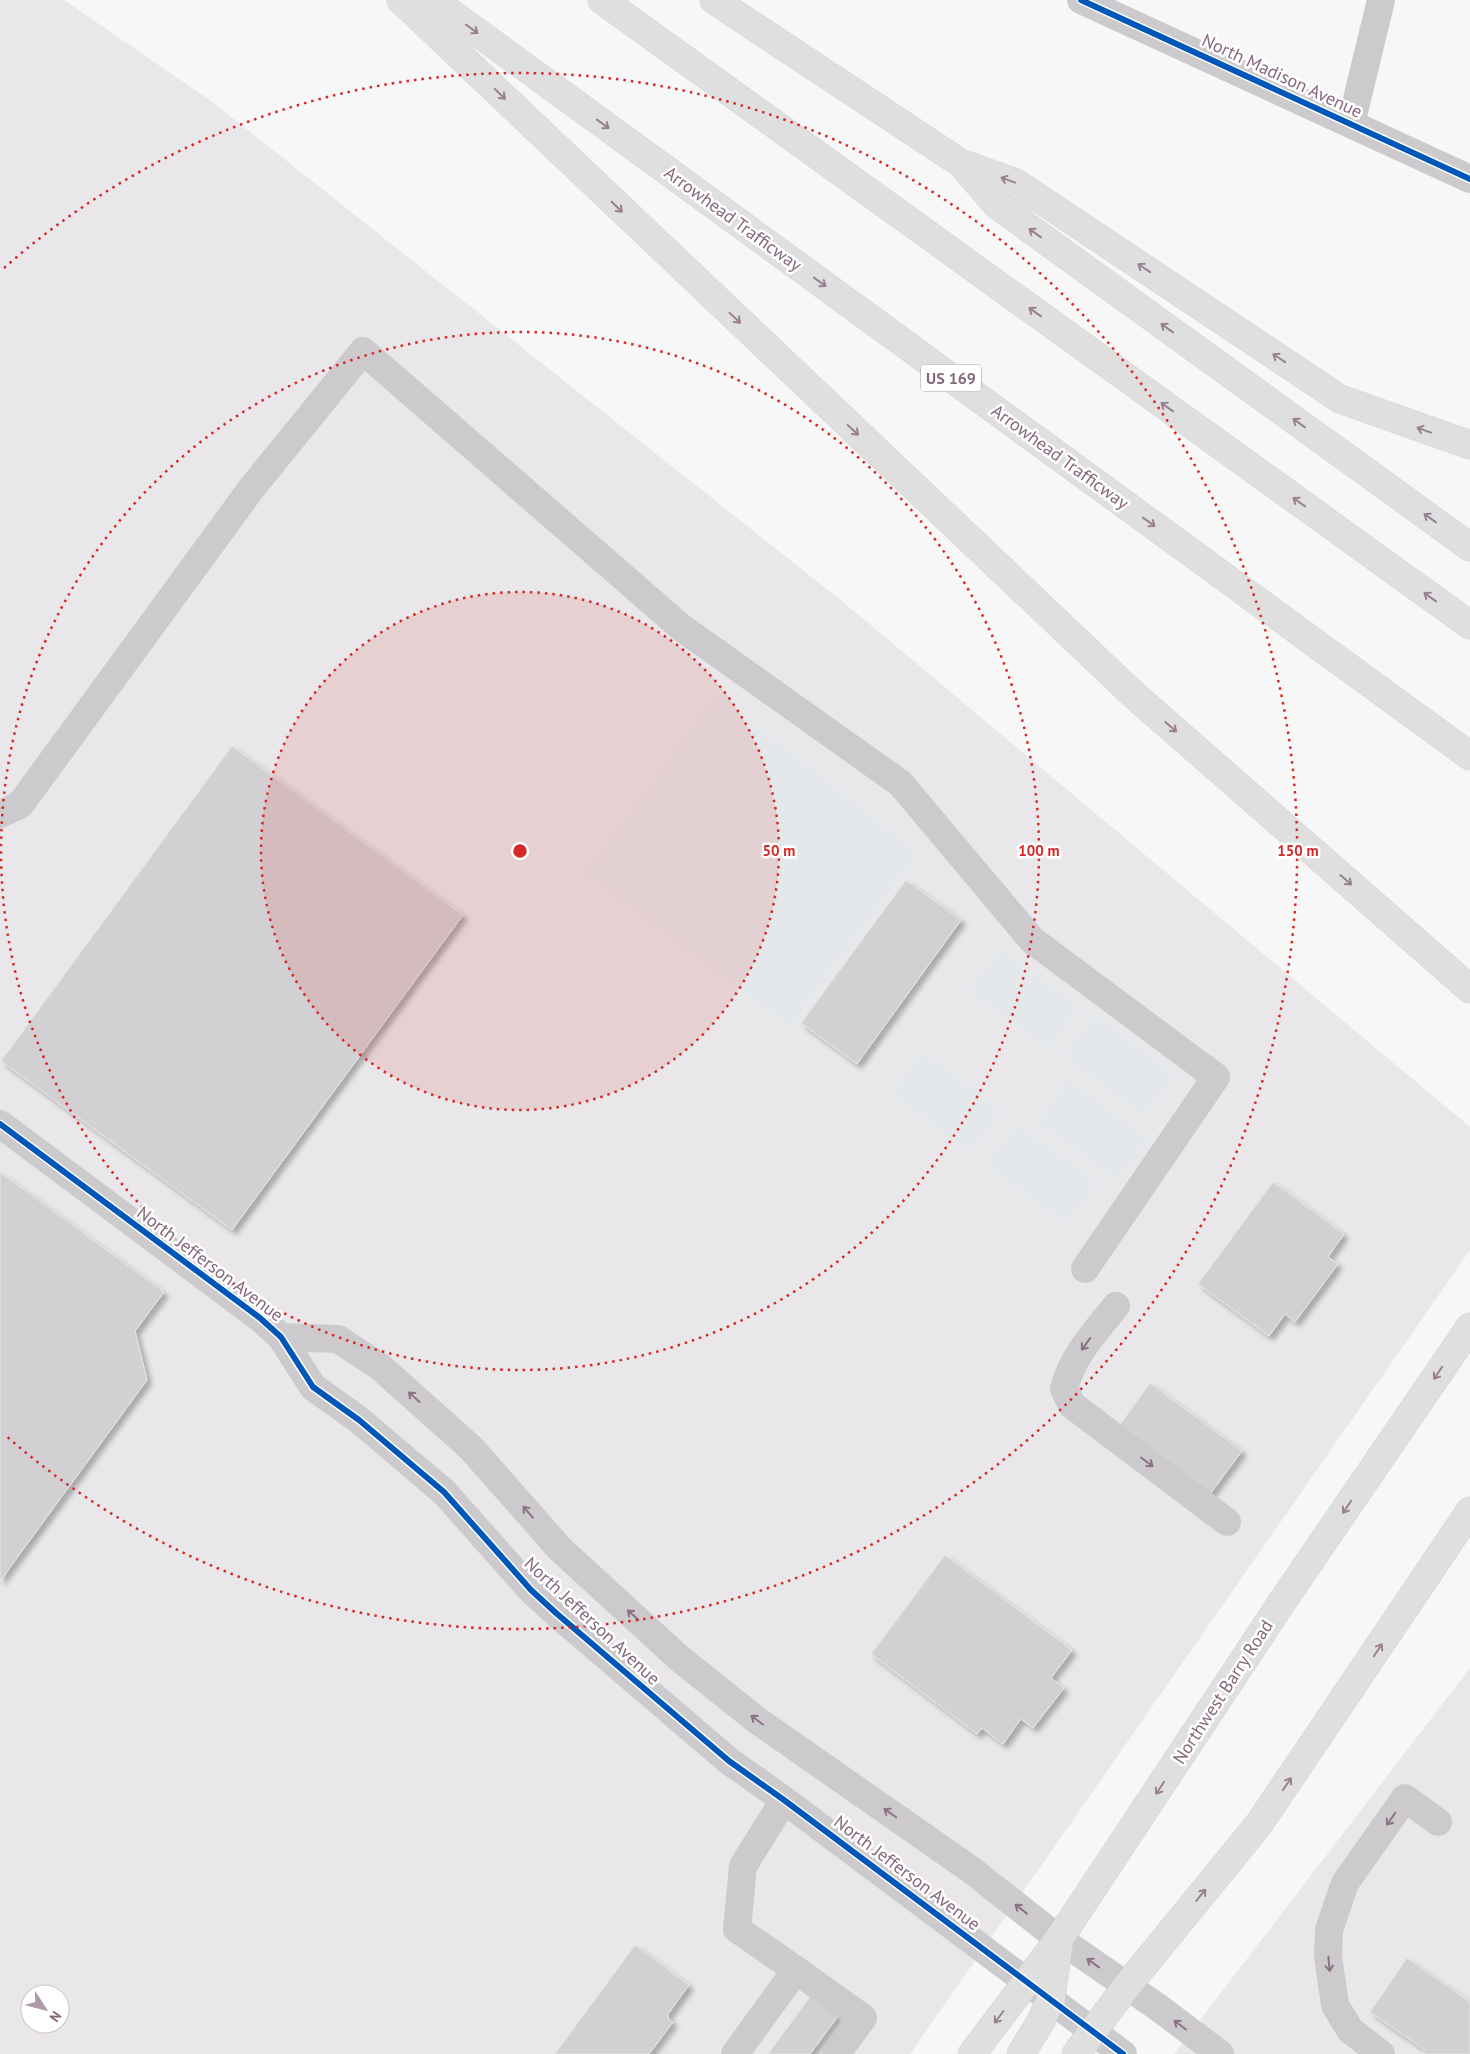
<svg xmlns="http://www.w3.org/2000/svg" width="1470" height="2054" font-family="'PT Sans',sans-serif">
<defs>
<filter id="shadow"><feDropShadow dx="4.5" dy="4.5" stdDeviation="2.5" flood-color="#0004"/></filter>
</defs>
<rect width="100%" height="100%" fill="#f7f7f7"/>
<path fill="#e9e7e9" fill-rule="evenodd" d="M0,0H64L211,101L843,602L1470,1127V1250L910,2054H0ZM30,1994H60V2024H30Z
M1470,1668V2054H1174Z"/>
<path fill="#e5e8ea" d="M717,693L919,853L790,1028L584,874Z
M999,947L1081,1007L1049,1051L967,990Z
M1095,1013L1176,1074L1144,1118L1062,1057Z
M922,1050L1003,1110L971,1154L889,1093Z
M1068,1078L1150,1139L1117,1182L1036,1122Z
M1017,1122L1099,1182L1066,1226L985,1165Z"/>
<path fill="#d3d0d3" stroke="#e6e6e6" filter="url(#shadow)" d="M232,746L463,915L232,1230L1,1061Z
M906,880L961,920L857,1064L801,1023Z
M0,1172L164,1292L135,1331L147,1380L0,1581Z
M1273,1182L1344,1234L1328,1257L1338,1264L1295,1322L1285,1314L1269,1336L1198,1284Z
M1150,1383L1242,1451L1207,1498L1116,1430Z
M945,1555L1072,1650L1051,1678L1064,1688L1033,1728L1021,1719L1003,1744L982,1728L977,1734L871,1654Z
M635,1945L689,1985L668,2014V2018L673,2022L649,2054H555Z
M1407,1958L1470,2002V2054H1422L1425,2050L1370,2012Z
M812,1994L839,2015L810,2054H768Z"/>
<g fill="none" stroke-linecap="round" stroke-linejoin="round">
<defs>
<path id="major" d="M972,2054L1059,1939L1284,1599L1470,1327
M1021,2054L1041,2021L1051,1999L1059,1941
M1076,2054L1126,1987L1259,1824L1470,1511"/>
<path id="highway" d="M401,0L1134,695L1470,989
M433,0L1470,756
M602,0L1470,625
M714,0L962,164L997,205L1470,547
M963,164L1016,183L1340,399L1470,445"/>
</defs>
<use href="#major" stroke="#d5d3d4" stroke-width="29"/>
<use href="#highway" stroke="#d4d3d4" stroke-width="29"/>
<path stroke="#cccacc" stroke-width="28" d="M1081,0L1470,179
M1351,124L1381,0
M0,814L20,805L251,489L363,351L682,628L900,783L1032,940L1216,1077L1085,1269
M0,1124L260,1318L281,1337L313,1387L359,1420L444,1492L531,1590L556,1613L729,1761L784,1800L1123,2054
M1116,1306C1095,1332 1072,1356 1064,1389L1072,1405L1227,1522
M281,1337L338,1339L379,1366L471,1448L560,1549L679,1658L758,1721L970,1869L1059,1939L1159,2008L1220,2054
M796,1970L863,2018L836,2054
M735,2054L796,1970L737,1929L743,1866L784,1800
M1381,2054L1350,2030L1335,2005L1328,1956L1329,1930L1345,1883L1405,1798L1438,1822"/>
<use href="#major" stroke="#e0dfe0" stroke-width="28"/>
<use href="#highway" stroke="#e0dfe0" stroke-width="28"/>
<defs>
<path id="cycleway" d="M1081,0L1470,179
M0,1124L260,1318L281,1337L313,1387L359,1420L444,1492L531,1590L556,1613L729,1761L784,1800L1123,2054"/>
</defs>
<use href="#cycleway" stroke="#fff" stroke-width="9"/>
<use href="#cycleway" stroke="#0057b8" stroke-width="6"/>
</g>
<defs><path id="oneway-shaft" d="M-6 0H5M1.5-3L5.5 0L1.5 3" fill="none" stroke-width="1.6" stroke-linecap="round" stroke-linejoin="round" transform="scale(1.25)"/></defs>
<g stroke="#988090">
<use href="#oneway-shaft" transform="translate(472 29) rotate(36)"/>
<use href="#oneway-shaft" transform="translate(500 94) rotate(44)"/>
<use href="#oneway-shaft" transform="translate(603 124) rotate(36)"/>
<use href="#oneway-shaft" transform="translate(1008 180) rotate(-160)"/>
<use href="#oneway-shaft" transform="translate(617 207) rotate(44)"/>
<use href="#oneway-shaft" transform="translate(1035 233) rotate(-144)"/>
<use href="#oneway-shaft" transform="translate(1144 268) rotate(-146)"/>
<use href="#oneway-shaft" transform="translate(820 282) rotate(36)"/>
<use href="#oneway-shaft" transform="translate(1035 312) rotate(-144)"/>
<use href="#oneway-shaft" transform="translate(735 318) rotate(43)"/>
<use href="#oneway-shaft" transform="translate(1167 328) rotate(-144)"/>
<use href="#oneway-shaft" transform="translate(1279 358) rotate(-146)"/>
<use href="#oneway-shaft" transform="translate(1167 407) rotate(-144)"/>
<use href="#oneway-shaft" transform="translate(1299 423) rotate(-144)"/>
<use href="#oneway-shaft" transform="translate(853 430) rotate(43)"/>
<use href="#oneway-shaft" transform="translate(1424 430) rotate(-160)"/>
<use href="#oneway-shaft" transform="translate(1299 502) rotate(-144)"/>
<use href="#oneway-shaft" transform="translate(1430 518) rotate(-144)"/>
<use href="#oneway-shaft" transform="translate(1149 522) rotate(36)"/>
<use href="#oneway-shaft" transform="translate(1430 597) rotate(-144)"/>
<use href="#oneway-shaft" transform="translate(1171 727) rotate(41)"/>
<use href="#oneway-shaft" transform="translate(1346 880) rotate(41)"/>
<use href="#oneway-shaft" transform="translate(1438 1373) rotate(124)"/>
<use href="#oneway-shaft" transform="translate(1347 1507) rotate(124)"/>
<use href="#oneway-shaft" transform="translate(1378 1650) rotate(-56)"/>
<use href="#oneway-shaft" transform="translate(1287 1784) rotate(-56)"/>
<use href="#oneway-shaft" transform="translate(1160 1788) rotate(123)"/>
<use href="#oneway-shaft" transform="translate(1201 1895) rotate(-51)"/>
<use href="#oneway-shaft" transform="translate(999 2017) rotate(127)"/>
</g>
<g stroke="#8d7284">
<use href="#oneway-shaft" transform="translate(1086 1344) rotate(126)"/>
<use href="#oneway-shaft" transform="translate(414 1397) rotate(-138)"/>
<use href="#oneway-shaft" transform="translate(1147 1462) rotate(37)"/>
<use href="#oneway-shaft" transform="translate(528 1512) rotate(-131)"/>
<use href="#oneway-shaft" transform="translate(633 1615) rotate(-138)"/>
<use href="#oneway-shaft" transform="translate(757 1720) rotate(-143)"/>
<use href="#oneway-shaft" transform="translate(890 1813) rotate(-145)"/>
<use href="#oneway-shaft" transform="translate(1391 1819) rotate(125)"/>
<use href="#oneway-shaft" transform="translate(1021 1909) rotate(-142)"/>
<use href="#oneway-shaft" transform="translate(1093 1963) rotate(-144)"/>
<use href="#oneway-shaft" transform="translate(1329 1964) rotate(85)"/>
<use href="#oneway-shaft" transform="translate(1180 2025) rotate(-143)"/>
</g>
<circle cx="520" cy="851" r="259" fill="#d62828" fill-opacity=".12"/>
<g fill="none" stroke="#d62828" stroke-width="2.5" stroke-dasharray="2.5 5">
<circle cx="520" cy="851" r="259"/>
<circle cx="520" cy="851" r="519"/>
<path d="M4 268A778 778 0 1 1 4 1434"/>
</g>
<g text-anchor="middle" stroke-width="5" stroke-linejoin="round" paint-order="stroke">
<rect fill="#fff" stroke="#aa95a3" stroke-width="1" x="921" y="364.5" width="60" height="27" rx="4"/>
<g font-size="16" font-weight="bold" fill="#86687c">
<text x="951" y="384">US 169</text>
</g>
<g font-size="18" fill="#86687c" stroke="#fff">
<text transform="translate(1282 76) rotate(25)" y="6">North Madison Avenue</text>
<text transform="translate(733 219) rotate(36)" y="6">Arrowhead Trafficway</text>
<text transform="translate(1060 457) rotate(36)" y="6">Arrowhead Trafficway</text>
<text transform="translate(210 1264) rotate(37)" y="6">North Jefferson Avenue</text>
<text transform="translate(592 1621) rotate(43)" y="6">North Jefferson Avenue</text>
<text transform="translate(1223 1692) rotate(-57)" y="6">Northwest Barry Road</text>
<text transform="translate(907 1873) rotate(37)" y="6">North Jefferson Avenue</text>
</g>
</g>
<circle cx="520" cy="851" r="8" fill="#d62828" stroke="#fff" stroke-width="2.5"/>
<g font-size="15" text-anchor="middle" font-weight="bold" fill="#d62828" stroke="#fff" stroke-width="5" stroke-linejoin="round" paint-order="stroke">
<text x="779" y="856">50 m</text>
<text x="1039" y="856">100 m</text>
<text x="1298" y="856">150 m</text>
</g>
<g transform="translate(45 2009) rotate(126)"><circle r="24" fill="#ffffff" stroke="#cfc3cb"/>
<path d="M0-4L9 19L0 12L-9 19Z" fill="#ae9aa7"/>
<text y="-8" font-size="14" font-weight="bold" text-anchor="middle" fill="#86687c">N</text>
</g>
</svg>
